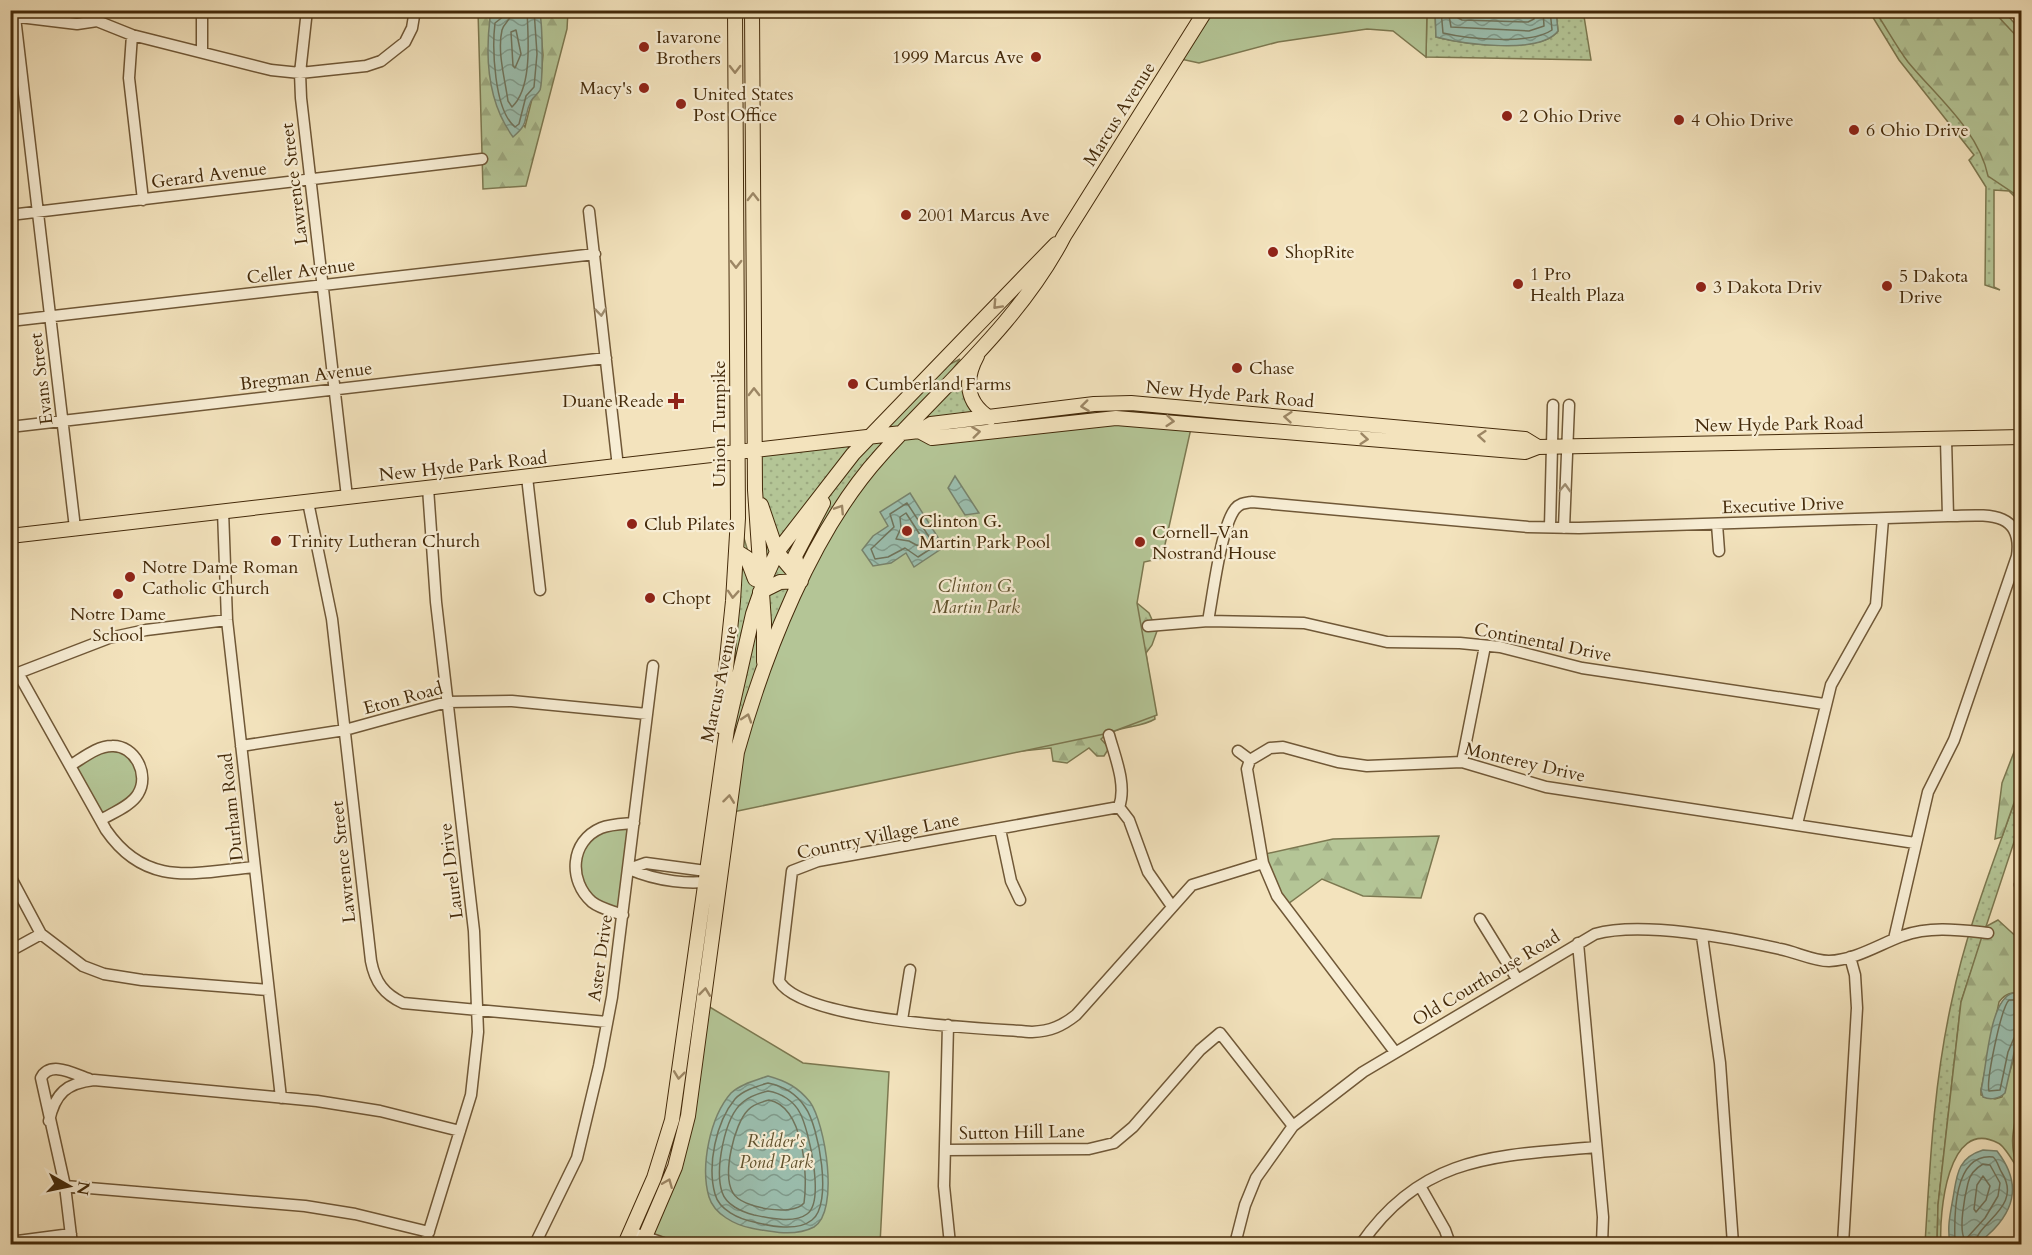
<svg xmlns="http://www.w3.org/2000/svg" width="2032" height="1255" font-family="Cardo,serif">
<defs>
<pattern id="grass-dots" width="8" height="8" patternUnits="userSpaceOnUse" patternTransform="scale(1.5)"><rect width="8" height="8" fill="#b4c596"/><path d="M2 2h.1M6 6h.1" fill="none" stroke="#9ca980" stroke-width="1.8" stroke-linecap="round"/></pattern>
<pattern id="forest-firs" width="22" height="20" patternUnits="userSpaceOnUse" patternTransform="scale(1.5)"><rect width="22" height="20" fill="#b4c596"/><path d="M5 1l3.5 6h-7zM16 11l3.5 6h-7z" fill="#9ca980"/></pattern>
<pattern id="water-waves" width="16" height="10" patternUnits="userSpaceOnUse" patternTransform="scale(1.5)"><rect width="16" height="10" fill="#9bbeae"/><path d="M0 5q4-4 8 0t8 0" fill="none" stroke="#809b8c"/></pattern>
</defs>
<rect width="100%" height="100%" fill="#f3e3bd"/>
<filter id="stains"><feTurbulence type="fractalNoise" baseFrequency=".00333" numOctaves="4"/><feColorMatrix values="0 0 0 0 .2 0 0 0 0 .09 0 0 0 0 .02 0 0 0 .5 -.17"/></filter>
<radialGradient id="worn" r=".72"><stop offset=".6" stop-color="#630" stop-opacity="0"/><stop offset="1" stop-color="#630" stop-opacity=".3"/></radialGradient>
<path fill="url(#grass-dots)" stroke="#7c7850" stroke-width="1.5" d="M1583,10L1591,60L1426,57L1427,11H1435L1436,37C1463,44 1540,54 1558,31L1556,11Z
M1869,11H2004L2021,31V203L2009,191L1994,190V287L2000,290L1985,285L1986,187L1969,160L1974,155L1899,60Z
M960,359L928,405L972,365L980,411L737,752L723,754L729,703L738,518L759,589L754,450L869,436L932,373Z
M2021,783V821L1961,1002L1938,1205L1937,1244H1925C1930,1163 1934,1080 1952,1000C1967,926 1997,854 2021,783Z"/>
<path fill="url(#forest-firs)" stroke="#7c7850" stroke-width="1.5" d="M478,11H503L490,18L492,84L525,127L532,99L540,89L543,55L539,11H568L567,29L526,186L483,189Z
M1875,11H1993L2021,41V198L1988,176C1979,131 1936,96 1908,62C1896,46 1886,27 1875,11Z
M1137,603L1149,613L1157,631L1152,645L1146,653L1155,719C1139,729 1116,725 1101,739L1109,748L1104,756H1097L1089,748L1067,763L1053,761L1051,748L1021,751Z
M2021,734V783L2002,837L1995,839L2002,783Z
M1439,836L1421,898L1363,896L1322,879L1285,906L1261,855L1333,839Z
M1998,920L2021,941V996C2013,990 2005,994 1999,1002L1981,1090V1095L1995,1099L2002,1097L2021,1035C2021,1053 2024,1073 2021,1091C2017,1122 2006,1137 2018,1169C2013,1162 2005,1146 1998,1143C1947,1116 1939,1215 1941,1244H1937L1938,1205L1961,1002L1985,927Z"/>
<path fill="#b4c596" stroke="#7c7850" stroke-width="1.5" d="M1206,11H1427L1426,57L1393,31L1367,29L1278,42L1199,63L1176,58Z
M1121,410L1194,415L1162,558L1144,562L1137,603L1157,715L1109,733L728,813L737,752L817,547L904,432L1081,412Z
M112,746L137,760L140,791L101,820L71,765Z
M634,823L623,915L594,903L575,863L592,834Z
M703,1003L803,1063L889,1072L880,1244H666L646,1237L674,1167Z"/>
<path fill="url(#water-waves)" stroke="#78836c" stroke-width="1.5" d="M503,11H539C543,19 543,81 540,90C538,94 533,97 531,101C522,119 531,122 513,137C488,103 485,59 490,18Z
M1435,11H1556L1558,31C1540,55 1463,44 1436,37Z
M955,476L979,513L965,515L948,488Z
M910,493L944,547L914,567L906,553L891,563L873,566L862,550L873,536L888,526L880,512Z
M2013,993L2021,996V1035L2014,1053L2005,1093C1999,1099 1990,1100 1983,1097L1981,1090C1987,1067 1989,999 2013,993Z
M768,1076C786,1081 798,1087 810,1102C825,1123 840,1211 814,1227C795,1237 771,1232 751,1228C735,1225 714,1214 709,1197C700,1166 710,1117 731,1093C740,1084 757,1080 768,1076Z
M1983,1150L1997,1151C2017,1177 2019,1202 1995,1228C1990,1234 1984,1237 1980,1244H1950C1947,1227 1950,1215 1953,1198C1957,1175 1957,1158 1983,1150Z"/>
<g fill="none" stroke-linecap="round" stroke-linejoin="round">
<path stroke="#70745c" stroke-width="1.5" d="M505,10L504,16L495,23C492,48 494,110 515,127L519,124L526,96L534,87L537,54L534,10
M512,10C512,20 504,22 502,30C497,52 505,79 508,101L512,107C533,87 528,37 527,10
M1441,10L1443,33C1468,39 1531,45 1552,30L1550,10
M1448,10L1451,27L1529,31L1544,26L1543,10
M1457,10L1458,18L1462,20L1528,22L1534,19V10
M516,30L521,54L515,68L513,66L511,32Z
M907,503L935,546L918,557L905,548L888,557L875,559L871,549L894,527L890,514Z
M906,513L924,541L920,547L909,541L896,539L901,528L900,517Z
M2022,1000H2009C2001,1008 1986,1081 1989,1091L2000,1090L2008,1052L2014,1038L2022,1035
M768,1083C783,1086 796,1093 805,1107C819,1126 833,1205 812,1220C797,1232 770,1226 754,1222C739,1219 719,1210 715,1194C707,1165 716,1122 735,1099C743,1090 758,1086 768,1083Z
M768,1091C781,1093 794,1101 800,1113C809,1130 825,1202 807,1214C794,1224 769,1218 754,1215C742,1212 726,1205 722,1192C715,1170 724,1117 743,1102C750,1096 760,1093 768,1091Z
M769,1100C804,1107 808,1175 804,1203C793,1217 741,1208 733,1193C722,1175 734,1124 748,1110C753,1104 762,1102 769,1100Z
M1983,1164L1990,1165L2000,1183L1998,1196L1985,1218L1965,1240C1958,1230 1965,1195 1968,1183C1970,1174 1976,1168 1983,1164Z
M1983,1176L1990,1186L1986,1200L1976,1212L1974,1209L1977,1185Z
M1955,1244C1954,1217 1953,1153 1993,1157C1998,1161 1998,1167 2002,1173C2023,1207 1977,1222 1975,1244"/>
<defs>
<path id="minor" d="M307,10L300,73L301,98L347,497
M11,16L77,24L97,21L132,35L271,70L300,73L366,66L381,61L405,42L412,28L415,10
M15,17L75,528
M132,35L129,78L143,200
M202,51V10
M589,211L618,467
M10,215L482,159
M10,321L595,254
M10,427L606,358
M1946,439L1948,516
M527,477L540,590
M308,502L332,619L371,961C375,982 384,994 403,1003L607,1022
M223,511L227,620L281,1098
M1717,524L1719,551
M1550,527L1553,405
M1564,528L1569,405
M1208,621C1213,595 1221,527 1235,509C1240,503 1245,503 1252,502L1528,527L1579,528L1948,516C1980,516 2024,507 2017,556L1954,740L1928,792L1894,939
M1148,626L1208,621L1304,623L1387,642L1460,643L1500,647L1582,668L1824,704
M18,673L106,830C146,888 194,873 254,867
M18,673L109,638L146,630L227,620
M1109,735C1115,757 1127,785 1119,807L1129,820L1148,872L1171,905
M241,746L345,730L447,702L512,701L647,714
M1238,751L1250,760
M1462,762L1485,646
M71,765C83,758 97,746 112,746C135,745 150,775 138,794C131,806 112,813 101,820
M1119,807L818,861L792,871L779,981C803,1022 983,1028 1032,1032C1051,1031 1062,1026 1076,1015L1192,885L1263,863
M1797,824L1831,685L1876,605L1883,519
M1000,829L1011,881L1020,900
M646,863L706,871L719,879C693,887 654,880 629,869Z
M10,876L41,934L83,966L104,974L142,980L268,990
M2020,885H2022
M623,915C613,911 601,909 592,902C568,881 570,841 601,828C611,824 623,824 634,823
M1480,919L1517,979
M1702,936L1720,1063L1733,1244
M1578,943L1603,1217L1602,1244
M10,951L41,934
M902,1020L910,970
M948,1025L944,1186L950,1244
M1395,1052L1277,896L1263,863L1247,769L1250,760L1270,748L1283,747L1338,762L1367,766L1462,762L1546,787L1915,843
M49,1121C55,1093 67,1083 94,1080L317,1101L380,1111L460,1131
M945,1150L1089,1149L1114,1143L1133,1127L1200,1050L1220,1033L1293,1126
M65,1186L305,1206L355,1214L429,1232
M1420,1186L1445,1230L1450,1244
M631,1232L666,1244
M10,1242L71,1234
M72,1244L65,1186L41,1078C50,1060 74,1074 89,1079
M425,1244L471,1095L478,1032L474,931L436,602L428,488
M535,1244L577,1158L599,1066L612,997L653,666
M1235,1244L1245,1205L1256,1178L1293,1126L1363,1072L1595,934C1641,921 1732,938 1780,949C1796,952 1813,961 1829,961C1855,960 1878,945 1902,936C1931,926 1959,930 1988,933
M1361,1244C1423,1154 1497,1156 1596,1147
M1843,1244L1857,1008L1855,975L1850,957"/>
<path id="major" d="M752,10L755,490L764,622V662
M977,356C964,380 966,403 990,418
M919,431L932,438L1116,418L1525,452L1538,447L2022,437
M761,505L777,552L798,577
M10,536L919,431L931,424L1094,404L1131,403L1525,439L1538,447
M736,551L747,558L755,579
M804,572L797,565L795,556L823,503
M760,592L780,582L801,581
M720,726L733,601L738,518L735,10
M625,1244L654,1178L672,1120L727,729L753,614L767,574L777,552L853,454L1056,244
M642,1244L675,1167L688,1116L737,752C764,655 812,531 881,455C943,386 1021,320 1064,236L1206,10"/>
<path id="highway" d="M2018,10L2022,17"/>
</defs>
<use href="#minor" stroke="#705837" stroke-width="13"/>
<use href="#major" stroke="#442a0a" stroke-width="16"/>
<use href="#highway" stroke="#442a0a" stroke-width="17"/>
<use href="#minor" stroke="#f7edd4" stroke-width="10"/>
<use href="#major" stroke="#f3e3bd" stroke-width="14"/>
<use href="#highway" stroke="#f3e3bd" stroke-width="15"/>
</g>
<defs><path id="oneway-chevron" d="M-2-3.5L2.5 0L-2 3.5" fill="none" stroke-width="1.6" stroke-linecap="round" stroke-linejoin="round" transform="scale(1.5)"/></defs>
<g stroke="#9c8664">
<use href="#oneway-chevron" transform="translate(735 69) rotate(90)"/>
<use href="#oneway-chevron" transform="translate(753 197) rotate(-90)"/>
<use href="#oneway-chevron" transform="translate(736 264) rotate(90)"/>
<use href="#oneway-chevron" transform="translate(997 305) rotate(133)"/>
<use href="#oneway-chevron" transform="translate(754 392) rotate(-90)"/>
<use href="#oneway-chevron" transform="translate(1085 406) rotate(173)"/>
<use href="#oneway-chevron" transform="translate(1288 417) rotate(-175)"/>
<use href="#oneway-chevron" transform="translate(1170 421) rotate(5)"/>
<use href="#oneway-chevron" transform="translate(976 432) rotate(-7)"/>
<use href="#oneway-chevron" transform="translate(1482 436) rotate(-175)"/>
<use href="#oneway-chevron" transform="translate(1364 439) rotate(5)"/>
<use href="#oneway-chevron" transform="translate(840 509) rotate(-57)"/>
<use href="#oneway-chevron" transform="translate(733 594) rotate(94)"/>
<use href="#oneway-chevron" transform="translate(747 718) rotate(-72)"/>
<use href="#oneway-chevron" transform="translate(729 799) rotate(-83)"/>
<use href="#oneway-chevron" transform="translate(705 992) rotate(-83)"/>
<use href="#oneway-chevron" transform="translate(679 1075) rotate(97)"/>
<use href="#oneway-chevron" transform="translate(668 1183) rotate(-68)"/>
</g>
<g stroke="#9e8c6f">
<use href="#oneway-chevron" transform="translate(601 312) rotate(84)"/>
<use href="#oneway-chevron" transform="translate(1565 488) rotate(-88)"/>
</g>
<g fill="#8f2418" stroke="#f7edd4" stroke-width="2">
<circle cx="644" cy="47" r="6"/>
<circle cx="1036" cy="57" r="6"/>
<circle cx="644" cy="88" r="6"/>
<circle cx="681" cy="104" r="6"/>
<circle cx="1507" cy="116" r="6"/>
<circle cx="1679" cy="120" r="6"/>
<circle cx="1854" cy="130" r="6"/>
<circle cx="906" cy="215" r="6"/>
<circle cx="1273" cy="252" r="6"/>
<circle cx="1518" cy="284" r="6"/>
<circle cx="1887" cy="286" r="6"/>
<circle cx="1701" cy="287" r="6"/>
<circle cx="1237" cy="368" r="6"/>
<circle cx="853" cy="384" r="6"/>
<path d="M673 392h6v6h6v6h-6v6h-6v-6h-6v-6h6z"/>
<circle cx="632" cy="524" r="6"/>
<circle cx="907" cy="531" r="6"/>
<circle cx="276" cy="541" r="6"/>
<circle cx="1140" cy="542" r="6"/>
<circle cx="130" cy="577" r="6"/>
<circle cx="118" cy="594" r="6"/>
<circle cx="650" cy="598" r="6"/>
</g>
<g text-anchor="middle" stroke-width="4.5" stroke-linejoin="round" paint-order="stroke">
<g font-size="18" fill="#442a0a" stroke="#f7edd4" text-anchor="start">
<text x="656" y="43">Iavarone<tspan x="656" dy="21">Brothers</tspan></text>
<text x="1024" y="63" text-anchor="end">1999 Marcus Ave</text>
<text x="632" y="94" text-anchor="end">Macy's</text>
<text x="693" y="100">United States<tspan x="693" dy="21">Post Office</tspan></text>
<text x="1519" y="122">2 Ohio Drive</text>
<text x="1691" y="126">4 Ohio Drive</text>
<text x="1866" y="136">6 Ohio Drive</text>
<text x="918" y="221">2001 Marcus Ave</text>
<text x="1285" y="258">ShopRite</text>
<text x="1530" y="280">1 Pro<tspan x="1530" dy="21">Health Plaza</tspan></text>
<text x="1899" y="282">5 Dakota<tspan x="1899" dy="21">Drive</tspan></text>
<text x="1713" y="293">3 Dakota Driv</text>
<text x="1249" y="374">Chase</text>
<text x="865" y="390">Cumberland Farms</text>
<text x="664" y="407" text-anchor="end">Duane Reade</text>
<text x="919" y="527">Clinton G.<tspan x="919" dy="21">Martin Park Pool</tspan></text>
<text x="644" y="530">Club Pilates</text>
<text x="1152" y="538">Cornell-Van<tspan x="1152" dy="21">Nostrand House</tspan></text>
<text x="288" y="547">Trinity Lutheran Church</text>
<text x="142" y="573">Notre Dame Roman<tspan x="142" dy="21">Catholic Church</tspan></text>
<text x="662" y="604">Chopt</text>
<text x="118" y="620" text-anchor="middle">Notre Dame<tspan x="118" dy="21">School</tspan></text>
</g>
<g font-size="18" fill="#442a0a" stroke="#f7edd4">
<text transform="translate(1119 114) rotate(-58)" y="6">Marcus Avenue</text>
<text transform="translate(209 175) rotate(-7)" y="6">Gerard Avenue</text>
<text transform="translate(294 184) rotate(-97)" y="6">Lawrence Street</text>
<text transform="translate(301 271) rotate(-7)" y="6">Celler Avenue</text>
<text transform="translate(306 376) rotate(-7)" y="6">Bregman Avenue</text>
<text transform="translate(41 379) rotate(-97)" y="6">Evans Street</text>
<text transform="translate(1230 394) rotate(5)" y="6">New Hyde Park Road</text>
<text transform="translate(719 424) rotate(-90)" y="6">Union Turnpike</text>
<text transform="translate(1779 424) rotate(-1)" y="6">New Hyde Park Road</text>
<text transform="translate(463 466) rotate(-6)" y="6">New Hyde Park Road</text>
<text transform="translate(1783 505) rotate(-2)" y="6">Executive Drive</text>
<text transform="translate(1543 642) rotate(11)" y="6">Continental Drive</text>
<text transform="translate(719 684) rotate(-78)" y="6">Marcus Avenue</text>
<text transform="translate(403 698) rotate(-15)" y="6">Eton Road</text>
<text transform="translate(1525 762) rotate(13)" y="6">Monterey Drive</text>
<text transform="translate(231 807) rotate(-96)" y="6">Durham Road</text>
<text transform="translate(878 836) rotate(-12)" y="6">Country Village Lane</text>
<text transform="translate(343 862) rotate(-96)" y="6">Lawrence Street</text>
<text transform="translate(451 871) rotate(-97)" y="6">Laurel Drive</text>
<text transform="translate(600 958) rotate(-82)" y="6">Aster Drive</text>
<text transform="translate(1486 978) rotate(-31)" y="6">Old Courthouse Road</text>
<text transform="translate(1022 1132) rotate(-1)" y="6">Sutton Hill Lane</text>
</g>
<g font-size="18" font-style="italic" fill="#60512d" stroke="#f7edd4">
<text x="976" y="592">Clinton G.<tspan x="976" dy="21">Martin Park</tspan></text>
<text x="776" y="1147">Ridder's<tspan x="776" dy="21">Pond Park</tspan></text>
</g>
</g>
<rect width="2032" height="1255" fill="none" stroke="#f3e3bd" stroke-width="36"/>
<rect x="12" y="12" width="2008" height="1231" fill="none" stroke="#442a0a" stroke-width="3"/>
<rect x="18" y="18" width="1996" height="1219" fill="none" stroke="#442a0a" stroke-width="1.5"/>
<g transform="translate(69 1186) rotate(99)" stroke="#f7edd4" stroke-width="4.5" paint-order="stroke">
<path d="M0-4.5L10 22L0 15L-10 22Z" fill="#442a0a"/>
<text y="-9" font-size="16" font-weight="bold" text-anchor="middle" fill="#442a0a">N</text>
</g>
<rect width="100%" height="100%" filter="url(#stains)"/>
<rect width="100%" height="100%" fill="url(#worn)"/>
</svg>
